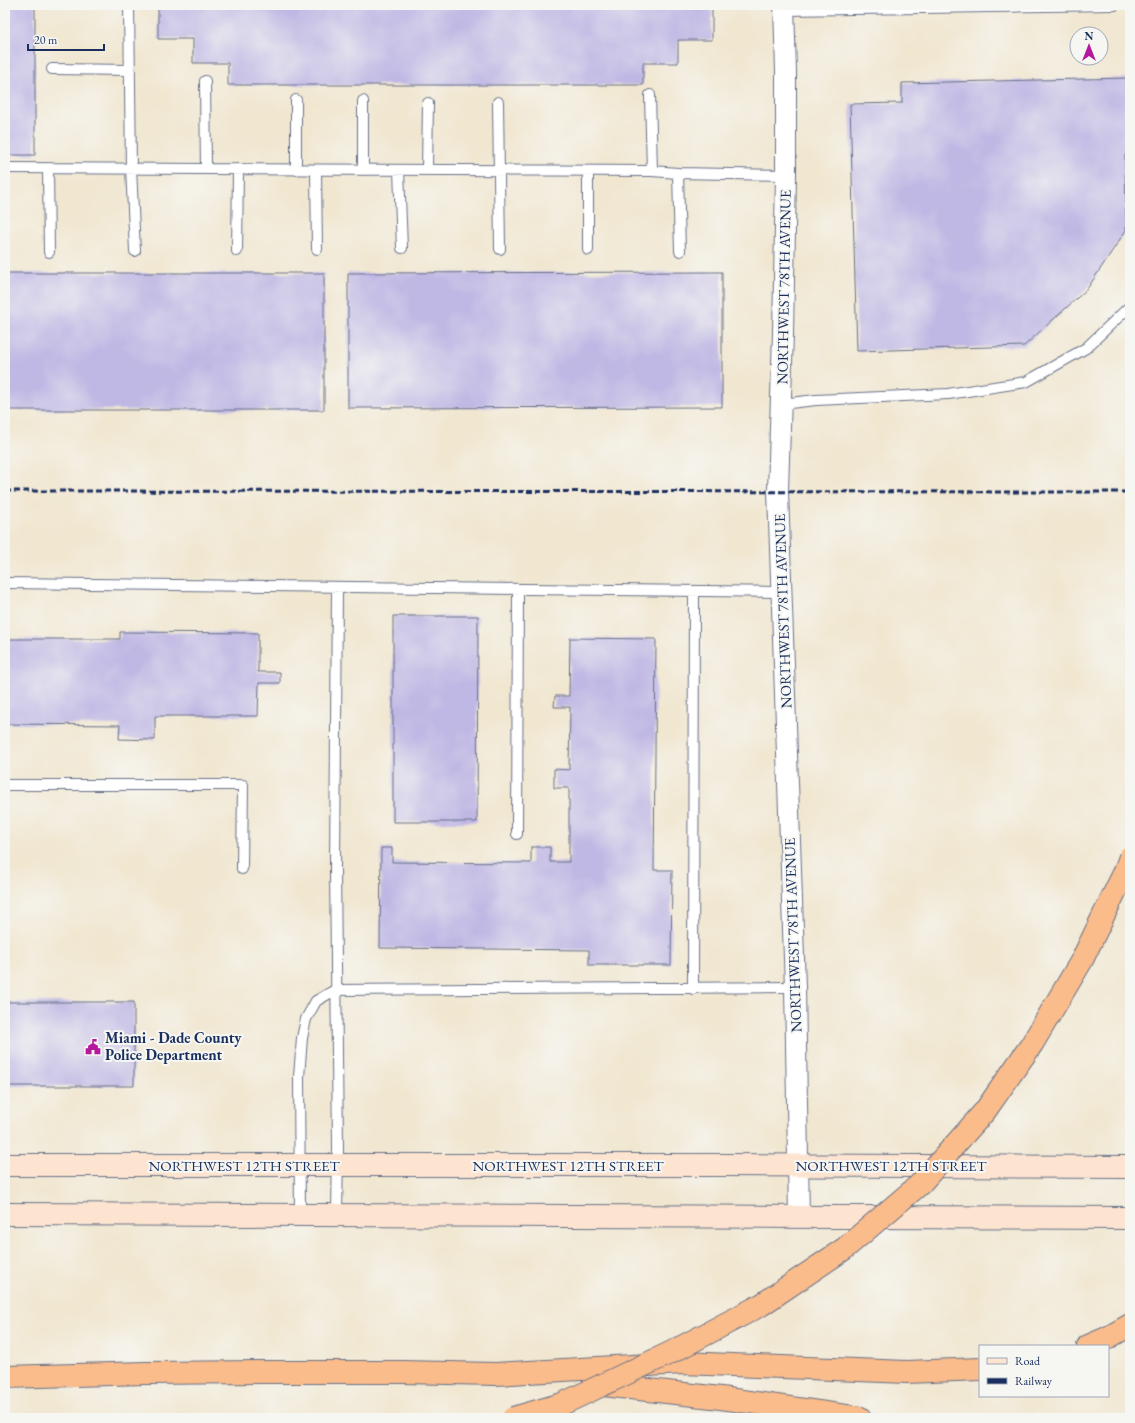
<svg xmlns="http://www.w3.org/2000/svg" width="1135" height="1423" font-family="'EB Garamond',serif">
<rect width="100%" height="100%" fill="#f6f6f2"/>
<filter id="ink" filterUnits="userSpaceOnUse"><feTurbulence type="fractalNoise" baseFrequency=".025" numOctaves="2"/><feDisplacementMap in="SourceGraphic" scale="8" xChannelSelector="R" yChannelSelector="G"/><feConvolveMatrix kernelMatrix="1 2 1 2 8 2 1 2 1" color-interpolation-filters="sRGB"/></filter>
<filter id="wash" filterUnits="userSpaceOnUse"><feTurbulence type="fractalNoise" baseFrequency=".012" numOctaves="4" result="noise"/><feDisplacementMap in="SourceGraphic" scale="16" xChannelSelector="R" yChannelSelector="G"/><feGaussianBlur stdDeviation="0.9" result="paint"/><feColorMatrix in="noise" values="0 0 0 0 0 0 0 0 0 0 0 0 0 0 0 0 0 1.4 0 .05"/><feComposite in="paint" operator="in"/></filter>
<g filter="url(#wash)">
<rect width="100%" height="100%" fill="#f1e7d1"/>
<g id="blocks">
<path fill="#c0b8e4" d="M5,5H35V155H5Z
M158,5H712V40H678V63H643V85H228V63H193V39H158Z
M1130,78V154L1125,155L1126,230L1087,289L1024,346L857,351L850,104L902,103V83Z
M722,272V407L348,408V273Z
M5,273H324V410H5Z
M393,616H478L477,822H393Z
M120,632L258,633V672H280V683H259L258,716H155V740L119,739L120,725L5,724V639H120Z
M570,638L656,639L654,870H672L671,965H589V950L380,948L381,848H392V862L531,863V847H550V862H569V788H554V769L569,770L570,707H554L555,696H569Z
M5,1002H134V1086H5Z"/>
</g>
</g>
<g filter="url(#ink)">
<use href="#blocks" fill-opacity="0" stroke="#666f86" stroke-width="1"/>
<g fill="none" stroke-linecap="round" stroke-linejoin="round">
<defs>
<path id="service" d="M129,5L131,168L135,251
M785,10L1115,5
M52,69L130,70
M205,81L206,169
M650,95L652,171
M296,100V170
M363,101V170
M498,102L500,249
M5,168L652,171L678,173L786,175
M48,168L49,252
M316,170L317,249
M399,170L402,248
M427,170L428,103
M588,171V250
M678,173L680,251
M237,251L238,169
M781,404L816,400L948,394L1026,382L1086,348L1130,306
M5,583L782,592
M337,588L335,869L338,1147L337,1215
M5,785H243L242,869
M517,834L518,590
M693,989L694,591
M300,1215L299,1077L302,1038L306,1019L316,1001L335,990L795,987"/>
<path id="minor" d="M784,5L786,72V175L783,333L778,491L795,987L799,1217"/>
<path id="secondary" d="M5,1165H721L1130,1167
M5,1214L1130,1218"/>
<path id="motorway" d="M1088,1346L1109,1337L1130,1325
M5,1377L146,1373L260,1372H402L496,1374L683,1363L907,1372L980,1369
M594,1384L721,1398L860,1418"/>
</defs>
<use href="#service" stroke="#666f86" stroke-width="12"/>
<use href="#minor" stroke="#666f86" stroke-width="22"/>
<use href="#secondary" stroke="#666f86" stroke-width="24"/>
<use href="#motorway" stroke="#666f86" stroke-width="24"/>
<use href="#service" stroke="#fff" stroke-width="10"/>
<use href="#minor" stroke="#fff" stroke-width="20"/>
<use href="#secondary" stroke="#fde4d1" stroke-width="22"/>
<use href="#motorway" stroke="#fabc8b" stroke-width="22"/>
<path stroke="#1b2f5e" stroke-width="3" stroke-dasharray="6 3" stroke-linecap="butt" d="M5,491L1130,492"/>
<defs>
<path id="motorway-bridge" d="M513,1418L562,1404L672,1352L761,1305L844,1249L920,1184L985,1111L1032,1044L1082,960L1125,871L1130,857"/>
</defs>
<use href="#motorway-bridge" stroke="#666f86" stroke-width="24" stroke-linecap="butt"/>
<use href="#motorway-bridge" stroke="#fabc8b" stroke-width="22"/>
</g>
</g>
<defs>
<symbol id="civic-bare" viewBox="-9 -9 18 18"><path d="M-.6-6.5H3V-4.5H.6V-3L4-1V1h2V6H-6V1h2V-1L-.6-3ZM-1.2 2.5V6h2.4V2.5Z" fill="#b5179e" stroke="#f6f6f2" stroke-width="2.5" paint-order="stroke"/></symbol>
</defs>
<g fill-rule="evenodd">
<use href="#civic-bare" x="82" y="1036" width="22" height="22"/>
</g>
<g text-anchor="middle" stroke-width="4" stroke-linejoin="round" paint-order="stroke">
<g font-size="15" fill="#1b2f5e" stroke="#f6f6f2">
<text transform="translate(784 287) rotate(-89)" y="5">NORTHWEST 78TH AVENUE</text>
<text transform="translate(783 611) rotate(-92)" y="5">NORTHWEST 78TH AVENUE</text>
<text transform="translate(793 935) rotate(-92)" y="5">NORTHWEST 78TH AVENUE</text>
<text x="244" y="1171">NORTHWEST 12TH STREET</text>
<text x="568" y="1171">NORTHWEST 12TH STREET</text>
<text x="891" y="1171">NORTHWEST 12TH STREET</text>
</g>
<g font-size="15" font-weight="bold" fill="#1b2f5e" stroke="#f6f6f2" text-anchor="start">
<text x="105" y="1043">Miami - Dade County<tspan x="105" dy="17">Police Department</tspan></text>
</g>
</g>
<rect width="1135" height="1423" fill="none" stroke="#f6f6f2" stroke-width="20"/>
<rect x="979" y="1345" width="130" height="52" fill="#f6f6f2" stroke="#9ea6b7"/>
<rect x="987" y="1358" width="20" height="6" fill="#fde4d1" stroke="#9ea6b7"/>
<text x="1015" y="1365" font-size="12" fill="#1b2f5e">Road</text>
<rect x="987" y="1378" width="20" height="6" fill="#1b2f5e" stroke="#9ea6b7"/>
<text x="1015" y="1385" font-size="12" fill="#1b2f5e">Railway</text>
<g transform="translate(1089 46)"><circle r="19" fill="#f6f6f2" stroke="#9ea6b7"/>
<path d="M0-3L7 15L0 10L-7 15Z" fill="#b5179e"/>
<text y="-6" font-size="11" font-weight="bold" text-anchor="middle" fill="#1b2f5e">N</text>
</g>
<path d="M28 44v6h76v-6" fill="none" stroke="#1b2f5e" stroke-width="2"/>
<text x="34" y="44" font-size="12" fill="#1b2f5e" stroke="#f6f6f2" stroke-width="3" paint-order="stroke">20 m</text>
</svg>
